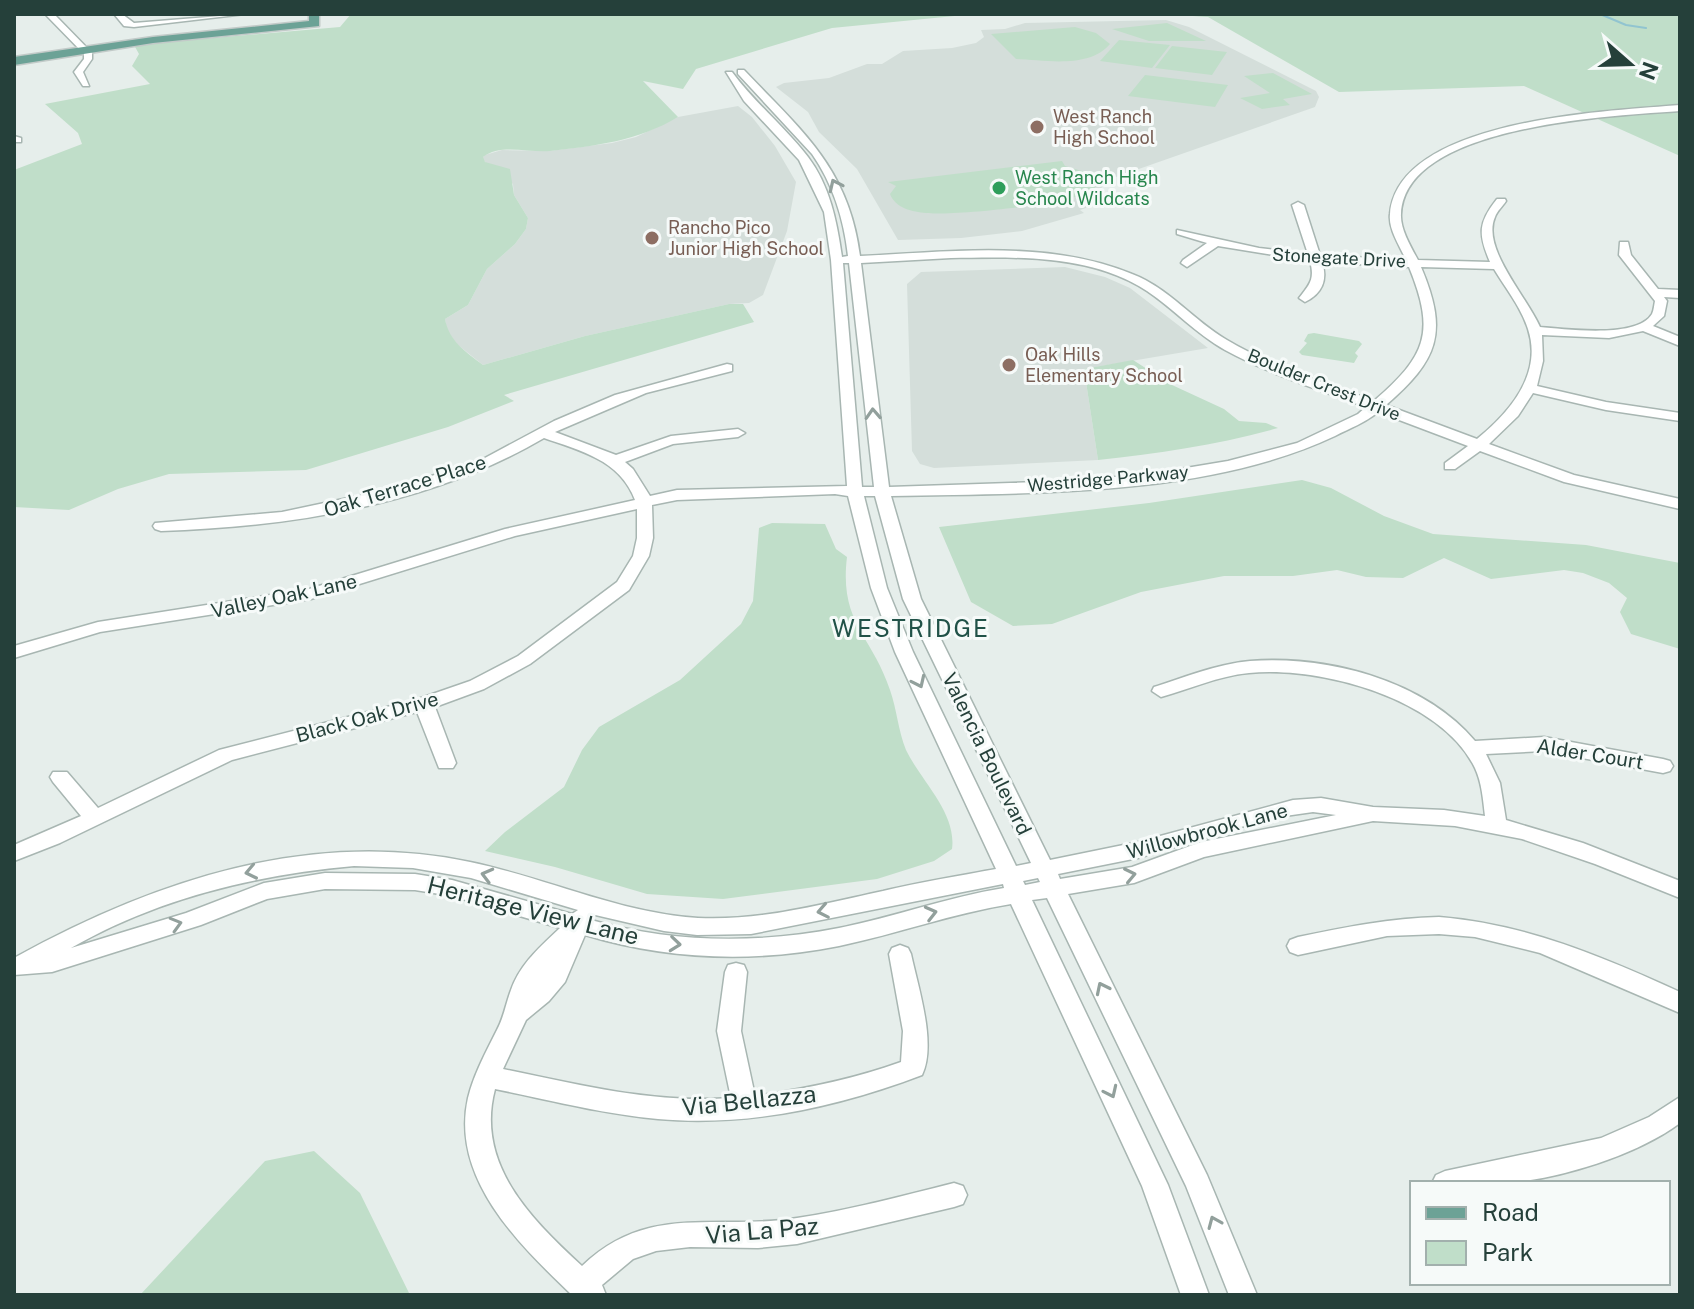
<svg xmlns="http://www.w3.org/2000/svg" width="1694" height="1309" font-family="'Public Sans',sans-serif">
<rect width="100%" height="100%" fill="#e6eeeb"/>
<path fill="#d4deda" d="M1166,20L1189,27L1316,91L1319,97L1315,107L1116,177L1103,185L1092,206L1080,210L1084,213L1022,231L961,238L898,240L857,169L819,132L808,112L776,87L784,83L829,78L867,64H882L903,51L952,48L976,43L984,37L981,30L1005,29L1025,23Z
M738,106L752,117L775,146L796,182L787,231L763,295L749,303L729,304L585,336L483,365L458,345L447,331L445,319L468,305L487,269L515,244L526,229L528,218L514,195L513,184L485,162L482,158L485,155L502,150L549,151L612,143L636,137L678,117Z
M1065,267L1105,277L1130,288L1208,348L1084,369L1098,460L934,468L920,464L912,451L907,284L921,272Z"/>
<path fill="#c0dec9" d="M351,14H975L832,28L696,69L683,89L643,81L678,117C638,141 595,146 550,151C529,153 500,143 483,157L485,162L510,169L514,195L528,218L526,229L515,244L487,269L468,305L445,319C449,341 466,352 483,365L585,336L729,304H743L754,322L504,395L514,401L448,427L306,470L169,474L118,489L69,510L14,507V170L82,144L78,133L45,104L150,84L132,66L139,54L134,45L340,27Z
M1162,14H1680V156L1524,86L1339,92L1208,17Z
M1167,23L1206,41H1149L1112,29Z
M1075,27L1096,33L1110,44C1089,69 1045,60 1016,59L991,34Z
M1119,40L1170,45L1152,68L1100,61Z
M1172,46L1227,52L1212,75L1155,68Z
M1273,73L1312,94L1283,99L1290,105L1262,109L1240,98L1270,93L1244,76Z
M1145,75L1228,85L1215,107L1128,96Z
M1062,161L1065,166L1085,172L1097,183L1094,190C1074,204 953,216 926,213C913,212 895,208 890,194L896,186L888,182Z
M1314,333L1359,341L1362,344L1355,353L1358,356L1354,363L1302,355L1299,352L1307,343L1304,341L1308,334Z
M1133,360L1172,385L1224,409L1239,421L1266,423L1278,428C1218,445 1160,453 1098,460L1084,369Z
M1302,480L1331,488L1384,516L1433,534L1586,545L1680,563V649L1631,634L1620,612L1627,598L1609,583L1583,573L1564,570L1491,579L1444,558L1403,578L1366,577L1337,570L1293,576H1224L1141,592L1052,624L1013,626L971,602L939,527L1149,503Z
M772,523L825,524L836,549L847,557C839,623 872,635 890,690C897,710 898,730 906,750C921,781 957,813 952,849L934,861L877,879L723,899L647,894L555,867L485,851L505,832L564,787L582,750L599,727L680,680L741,624L753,601L759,528Z
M314,1151L360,1193L410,1295H140L265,1161Z"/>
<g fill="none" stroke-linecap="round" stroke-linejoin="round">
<path stroke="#91c4d0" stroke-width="2" d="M1600,14L1626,25L1646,28"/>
<defs>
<path id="minor" d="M45,14H54L92,53V59L83,72L89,86H83L74,72L84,59V54Z
M114,14H122L134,23L245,14L134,27L124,26Z
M738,70H744C801,130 849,168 860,256C950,252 1047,239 1132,274C1169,288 1194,321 1227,340C1272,367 1325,382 1374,401C1426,356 1436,333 1409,267L1322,262C1328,280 1322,294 1305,302L1299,298C1310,284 1315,279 1310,261L1218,246L1187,267L1181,263L1183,260L1207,243L1177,234V230L1259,248L1308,254L1292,205L1298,202L1304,205L1320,255L1406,260C1400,246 1388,229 1390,214C1398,119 1608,111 1680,105V111C1614,116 1405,124 1401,214C1400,229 1411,247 1418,260L1490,262C1478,234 1478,223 1497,199H1505L1506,201C1503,206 1497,211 1495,217C1481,248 1527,297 1540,327C1565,329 1637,339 1652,314C1654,310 1654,305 1655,301L1619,255L1620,242H1628L1631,255L1658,289L1680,290V298L1664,297L1667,301L1664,316L1653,326L1680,337V346L1643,331L1609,338L1542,335L1543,361L1537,386L1606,402L1680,413V421L1606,410L1533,393L1518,416L1489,444L1574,475L1680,499V509L1564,482L1480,451L1455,469H1445V463L1468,446L1378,412C1365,423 1350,428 1335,436C1206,497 1032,493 891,496L921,599L1050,860L1138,842L1293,800L1321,798L1373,807L1444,810L1485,816C1483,800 1482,783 1475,768C1441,698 1320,666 1249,673C1218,676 1190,689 1161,697L1152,691L1154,687C1185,677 1217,664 1250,661C1327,655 1424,680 1475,741L1544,737L1663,759L1670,761L1673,766L1670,771L1663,773L1544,751L1486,754L1500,783L1506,820L1583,843L1680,881V898L1595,864L1522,839L1455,826L1373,821L1204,857L1134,883L1068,894L1207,1175L1257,1295H1229L1186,1186L1047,898L1032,900L1168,1185L1209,1295H1181L1142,1186L1011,904C953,913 897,934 839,946C754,963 668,960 585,935L565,982L549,1001L526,1020L503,1069C578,1084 653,1104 731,1098L717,1031L725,972L728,965L736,963L744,965L747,972L741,1031L755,1096C805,1089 854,1079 901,1062L903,1031L889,954L892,948L900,945L908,948L911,954C918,987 937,1044 922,1075C838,1107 748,1127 658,1119C603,1114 549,1100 495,1089C475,1164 531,1219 582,1266C649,1202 715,1231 797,1218C850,1210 902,1196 954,1183L963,1186L967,1195L963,1204L954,1207L797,1244L758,1248L690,1247L656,1251L633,1259L602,1285L606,1295H572C520,1245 450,1179 468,1098C474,1074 486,1052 497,1030C504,1017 506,1003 511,990C520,964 540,947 560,928L452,896L415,890L325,889L267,899L201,925L52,972L14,975V958C153,881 310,828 470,862C547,878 619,913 698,918C762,921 822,904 883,891C920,882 958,876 996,869L895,652L871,588L848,496L835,494L677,500L652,505L653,538L649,556L629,590L530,664L484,689L435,707L456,763L453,768H439L417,712L232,760L60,843L14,861V845L81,816L53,782L50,777L53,772H67L98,808L219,750L418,699L470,681L518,656L617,582L633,556L637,538V509L515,536L311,599L100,632L14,658V646L98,622L309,589L505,529L635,500C620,460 581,451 544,438C430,505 291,527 161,531L155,529L153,526L155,523L282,512L395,488L483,459L554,421L615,395L727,364L732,365V371L646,393L555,432L616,455L671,436L738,429L745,433L738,437L673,444L625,462L633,469L650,496L677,490L847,486L831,260L824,212L799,160L744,101L726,72H732C755,103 785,127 808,157C830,186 837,222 842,257L848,256C844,220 833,184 812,154L738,74ZM951,258C1015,257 1091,254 1147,291C1174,309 1196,334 1225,350C1269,374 1319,390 1366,407L1358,414L1297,443L1228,461L1150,474L1069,481L889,487L861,263ZM843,263H849L874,487H862ZM1421,267L1494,269C1506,289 1521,307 1528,329C1543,374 1509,413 1477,439L1386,405C1438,360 1449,333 1421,267ZM864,496H875L903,599L1031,863L1016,866L913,652L887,588ZM1313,812L1336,815L1201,842L1132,867L1060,879L1058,874L1138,858L1271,818ZM354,866L413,868L471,878L578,910L572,914L452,880L415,874L325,873L264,883L186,913L71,948C158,898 255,875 354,866ZM1038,878L1040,882L1025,885L1023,881ZM1003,884L1004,888C948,897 894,917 839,928C757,944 672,943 591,920V914L664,931L697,935L751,934Z
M14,136L21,138V142H14Z
M1439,917C1525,924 1601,956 1680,992V1013L1540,953L1475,937L1439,934L1387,936L1298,955L1290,952L1287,946L1290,940L1298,937C1346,927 1390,918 1439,917Z
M1680,1097V1123C1637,1155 1560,1179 1506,1183C1482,1185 1456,1183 1432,1183L1436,1175L1445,1171L1601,1138L1649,1117Z"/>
<path id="major" d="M309,14H319V26L153,43L14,65V57L153,37L309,21Z"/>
</defs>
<use href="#minor" stroke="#a8b6b2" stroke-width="3"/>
<use href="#major" stroke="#c2cac8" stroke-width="3"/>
<use href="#minor" fill="#fff" fill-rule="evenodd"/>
<use href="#major" fill="#6ca296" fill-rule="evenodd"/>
</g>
<defs><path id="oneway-chevron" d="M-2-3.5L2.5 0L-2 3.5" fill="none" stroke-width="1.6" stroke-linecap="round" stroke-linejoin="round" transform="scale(2)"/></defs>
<g stroke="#92a09c">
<use href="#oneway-chevron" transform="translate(835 185) rotate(-115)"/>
<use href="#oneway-chevron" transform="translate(873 414) rotate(-93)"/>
<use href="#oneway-chevron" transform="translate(919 682) rotate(65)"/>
<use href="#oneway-chevron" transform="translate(251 872) rotate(168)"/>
<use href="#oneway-chevron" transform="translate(487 875) rotate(-165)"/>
<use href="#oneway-chevron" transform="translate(1130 875) rotate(-12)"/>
<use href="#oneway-chevron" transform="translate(823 911) rotate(169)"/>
<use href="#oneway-chevron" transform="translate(931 913) rotate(-14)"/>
<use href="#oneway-chevron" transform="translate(176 924) rotate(-16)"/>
<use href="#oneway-chevron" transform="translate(675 944) rotate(6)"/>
<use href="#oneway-chevron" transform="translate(1102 988) rotate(-116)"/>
<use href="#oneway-chevron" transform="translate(1111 1092) rotate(65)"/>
<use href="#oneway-chevron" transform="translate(1214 1222) rotate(-113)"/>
</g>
<g fill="#8d6e63" stroke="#f6faf9" stroke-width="3">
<circle cx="1037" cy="127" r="8"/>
<circle cx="652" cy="238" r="8"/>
<circle cx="1009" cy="365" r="8"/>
</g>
<circle fill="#2e9e5b" stroke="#f6faf9" stroke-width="3" cx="999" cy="188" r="8"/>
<g text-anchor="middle" stroke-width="6" stroke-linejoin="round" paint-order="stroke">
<g font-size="18" fill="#785e54" stroke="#f6faf9" text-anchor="start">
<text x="1053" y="123">West Ranch<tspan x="1053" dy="21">High School</tspan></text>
<text x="668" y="234">Rancho Pico<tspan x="668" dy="21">Junior High School</tspan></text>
<text x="1025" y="361">Oak Hills<tspan x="1025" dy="21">Elementary School</tspan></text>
</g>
<g font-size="18" fill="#27864d" stroke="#f6faf9" text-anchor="start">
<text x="1015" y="184">West Ranch High<tspan x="1015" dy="21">School Wildcats</tspan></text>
</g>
<g font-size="18" fill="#25403a" stroke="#f6faf9">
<text transform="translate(1339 258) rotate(3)" y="6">Stonegate Drive</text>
<text transform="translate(1324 385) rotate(22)" y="6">Boulder Crest Drive</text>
<text transform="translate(1108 479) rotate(-5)" y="6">Westridge Parkway</text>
</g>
<g font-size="20" fill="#25403a" stroke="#f6faf9">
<text transform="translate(405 486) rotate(-17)" y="7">Oak Terrace Place</text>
<text transform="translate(284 596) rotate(-12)" y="7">Valley Oak Lane</text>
<text transform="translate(367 717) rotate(-15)" y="7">Black Oak Drive</text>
<text transform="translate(987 754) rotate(64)" y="7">Valencia Boulevard</text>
<text transform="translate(1590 754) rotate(9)" y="7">Alder Court</text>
<text transform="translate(1207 831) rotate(-15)" y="7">Willowbrook Lane</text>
</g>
<g font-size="24" letter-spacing="2" fill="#215248" stroke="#f6faf9">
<text x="911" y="637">WESTRIDGE</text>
</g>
<g font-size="24" fill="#25403a" stroke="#f6faf9">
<text transform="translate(533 911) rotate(14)" y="8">Heritage View Lane</text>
<text transform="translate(749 1101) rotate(-6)" y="8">Via Bellazza</text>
<text transform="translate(762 1231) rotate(-5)" y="8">Via La Paz</text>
</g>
</g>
<rect width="1694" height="1309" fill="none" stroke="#25403a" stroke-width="32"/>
<rect x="1410" y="1181" width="260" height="104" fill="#f6faf9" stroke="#a2b0ad" stroke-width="2"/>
<rect x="1426" y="1207" width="40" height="12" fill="#6ca296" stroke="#a2b0ad" stroke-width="2"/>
<text x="1482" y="1221" font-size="24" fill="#25403a">Road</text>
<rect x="1426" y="1241" width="40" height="24" fill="#c0dec9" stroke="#a2b0ad" stroke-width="2"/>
<text x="1482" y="1261" font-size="24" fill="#25403a">Park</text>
<g transform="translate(1630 64) rotate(110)" stroke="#f6faf9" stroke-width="6" paint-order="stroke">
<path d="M0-6L14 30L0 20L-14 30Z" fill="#25403a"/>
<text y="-12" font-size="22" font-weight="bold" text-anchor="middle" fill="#25403a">N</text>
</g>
</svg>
